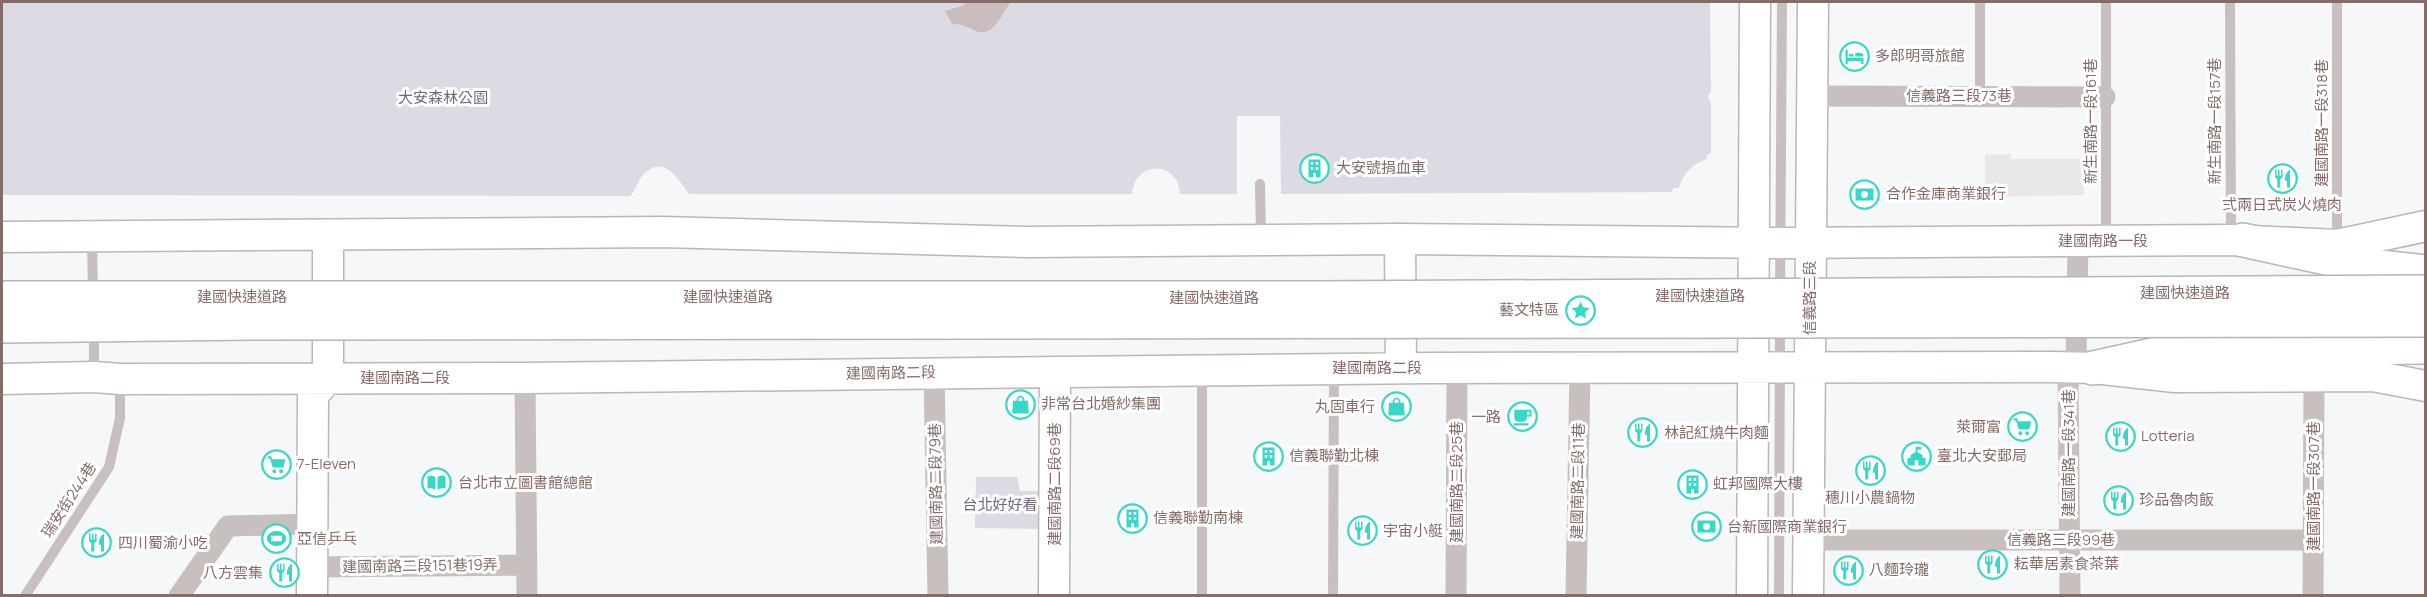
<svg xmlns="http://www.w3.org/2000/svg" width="2427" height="597" font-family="Manrope,'Noto Sans TC',sans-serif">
<rect width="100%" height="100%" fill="#f6f7f8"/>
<path fill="#e9e8e9" d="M2010,154L2011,159H2084V195L1985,197V155Z"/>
<path fill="#dcdae2" d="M2,2H1710L1711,92L1708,96L1711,104V153L1707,155V159C1692,164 1684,172 1679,188H1674L1671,192L1281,194L1280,116H1237V194H1180C1178,160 1135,160 1132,194H689C678,180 664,152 642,176C637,182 636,190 630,196L2,195Z
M976,477H1017L1020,491H1045V529L975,528Z"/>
<path fill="#cabdbe" d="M968,2H1011C1001,13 994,40 974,30C966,26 961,24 952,24L945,11L962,6Z"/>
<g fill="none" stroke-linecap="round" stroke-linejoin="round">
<defs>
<path id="secondary" d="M328,236V378
M2,237L662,232L1028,242L1400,239L1779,243L2231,240L2337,245L2426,226
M1400,239L1401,368
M2,379L94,377L120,379L525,378L1431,368L2054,367L2093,368L2175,377L2373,376L2426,386
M312,596L313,395L328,378
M1054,596L1055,372
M1752,596L1755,2
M1808,596L1813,2"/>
<path id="highway" d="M2243,240L2353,264L2426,272
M2093,368L2174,350L2426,347"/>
</defs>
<use href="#secondary" stroke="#beb5b4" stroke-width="33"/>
<use href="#highway" stroke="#bab4b3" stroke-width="36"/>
<path stroke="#c7c0bf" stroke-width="10" d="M2106,2V238
M2230,2L2231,238
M2337,2V244
M1980,95V2
M1260,184L1261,237
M92,239L93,295
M1780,292L1782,2
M94,329V376
M1202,373V596
M25,596L109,467L120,418V382
M1333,596L1334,371
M1779,596L1780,323"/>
<path stroke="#c7c0bf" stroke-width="21" d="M1813,96L2105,97
M2068,367L2070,596
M2076,368L2078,241
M934,372L938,596
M525,378L527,596
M1808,540H2313
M313,567L526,565
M179,596L228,526L313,524
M1456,596L1457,368
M1576,596L1580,367
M2313,596L2314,376"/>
<use href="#secondary" stroke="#fff" stroke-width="30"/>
<use href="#highway" stroke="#fff" stroke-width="33"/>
<defs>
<path id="highway-bridge" d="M2,298H1317L2426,292
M2,326L251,323L2426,320"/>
</defs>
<use href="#highway-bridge" stroke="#bab4b3" stroke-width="36" stroke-linecap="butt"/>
<use href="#highway-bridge" stroke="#fff" stroke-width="33"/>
</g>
<defs>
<symbol id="hotel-ring" viewBox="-11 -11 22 22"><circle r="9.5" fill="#fff" stroke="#36d9c7" stroke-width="1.5"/><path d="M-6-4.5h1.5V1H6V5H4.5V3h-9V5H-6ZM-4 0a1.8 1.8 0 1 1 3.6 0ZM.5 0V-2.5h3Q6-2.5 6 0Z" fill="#36d9c7"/></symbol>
<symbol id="building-ring" viewBox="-11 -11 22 22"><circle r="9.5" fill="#fff" stroke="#36d9c7" stroke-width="1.5"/><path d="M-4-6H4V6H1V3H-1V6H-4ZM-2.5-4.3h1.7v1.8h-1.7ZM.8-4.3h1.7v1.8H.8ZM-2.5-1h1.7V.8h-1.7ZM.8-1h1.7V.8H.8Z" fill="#36d9c7"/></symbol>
<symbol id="restaurant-ring" viewBox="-11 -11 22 22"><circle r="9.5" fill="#fff" stroke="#36d9c7" stroke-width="1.5"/><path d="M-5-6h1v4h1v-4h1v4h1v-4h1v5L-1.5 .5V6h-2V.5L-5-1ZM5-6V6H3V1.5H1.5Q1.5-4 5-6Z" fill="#36d9c7"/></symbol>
<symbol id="bank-ring" viewBox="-11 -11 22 22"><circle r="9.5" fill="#fff" stroke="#36d9c7" stroke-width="1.5"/><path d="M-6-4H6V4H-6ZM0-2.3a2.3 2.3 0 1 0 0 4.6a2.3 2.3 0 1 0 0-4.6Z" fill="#36d9c7"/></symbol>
<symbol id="sight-ring" viewBox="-11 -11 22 22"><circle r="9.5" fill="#fff" stroke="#36d9c7" stroke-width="1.5"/><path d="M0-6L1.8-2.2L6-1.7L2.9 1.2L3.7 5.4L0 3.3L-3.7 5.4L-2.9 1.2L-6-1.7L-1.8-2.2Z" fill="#36d9c7"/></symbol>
<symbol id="shop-ring" viewBox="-11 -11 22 22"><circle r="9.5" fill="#fff" stroke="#36d9c7" stroke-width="1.5"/><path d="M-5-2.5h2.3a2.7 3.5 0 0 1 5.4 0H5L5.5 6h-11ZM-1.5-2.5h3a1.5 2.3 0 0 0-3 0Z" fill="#36d9c7"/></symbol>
<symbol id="cafe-ring" viewBox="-11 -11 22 22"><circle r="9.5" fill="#fff" stroke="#36d9c7" stroke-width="1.5"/><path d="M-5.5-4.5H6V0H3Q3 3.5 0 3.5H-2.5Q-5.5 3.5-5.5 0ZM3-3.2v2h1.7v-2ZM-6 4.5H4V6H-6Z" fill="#36d9c7"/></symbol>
<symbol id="supermarket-ring" viewBox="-11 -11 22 22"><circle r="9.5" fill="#fff" stroke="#36d9c7" stroke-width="1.5"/><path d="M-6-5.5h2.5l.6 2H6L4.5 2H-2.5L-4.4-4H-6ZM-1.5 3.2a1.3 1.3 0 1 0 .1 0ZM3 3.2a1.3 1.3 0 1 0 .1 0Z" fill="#36d9c7"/></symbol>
<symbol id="civic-ring" viewBox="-11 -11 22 22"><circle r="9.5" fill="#fff" stroke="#36d9c7" stroke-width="1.5"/><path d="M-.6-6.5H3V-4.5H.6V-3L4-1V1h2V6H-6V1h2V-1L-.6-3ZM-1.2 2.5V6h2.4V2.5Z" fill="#36d9c7"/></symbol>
<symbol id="library-ring" viewBox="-11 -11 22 22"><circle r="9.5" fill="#fff" stroke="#36d9c7" stroke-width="1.5"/><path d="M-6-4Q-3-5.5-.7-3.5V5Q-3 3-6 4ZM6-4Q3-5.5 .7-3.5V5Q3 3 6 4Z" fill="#36d9c7"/></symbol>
<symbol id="stadium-ring" viewBox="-11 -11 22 22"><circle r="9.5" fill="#fff" stroke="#36d9c7" stroke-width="1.5"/><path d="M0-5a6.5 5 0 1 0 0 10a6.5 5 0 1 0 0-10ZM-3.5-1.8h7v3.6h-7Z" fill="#36d9c7"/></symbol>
</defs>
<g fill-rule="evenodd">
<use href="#hotel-ring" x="1838" y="40" width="33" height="33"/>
<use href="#building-ring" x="1298" y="152" width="33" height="33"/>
<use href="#restaurant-ring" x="2266" y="162" width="33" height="33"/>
<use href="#bank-ring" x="1848" y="178" width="33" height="33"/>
<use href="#sight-ring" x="1564" y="294" width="33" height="33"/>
<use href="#shop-ring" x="1004" y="388" width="33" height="33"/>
<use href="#shop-ring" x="1380" y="390" width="33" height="33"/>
<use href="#cafe-ring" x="1506" y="400" width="33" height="33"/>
<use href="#supermarket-ring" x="2006" y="410" width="33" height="33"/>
<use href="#restaurant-ring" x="1626" y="416" width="33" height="33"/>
<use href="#restaurant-ring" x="2104" y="420" width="33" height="33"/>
<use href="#building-ring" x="1252" y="440" width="33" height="33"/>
<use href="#civic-ring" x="1900" y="440" width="33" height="33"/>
<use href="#supermarket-ring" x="260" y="448" width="33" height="33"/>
<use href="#restaurant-ring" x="1854" y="454" width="33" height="33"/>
<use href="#library-ring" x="420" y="466" width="33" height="33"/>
<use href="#building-ring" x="1676" y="468" width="33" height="33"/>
<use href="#restaurant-ring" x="2102" y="484" width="33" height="33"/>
<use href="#building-ring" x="1116" y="502" width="33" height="33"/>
<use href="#bank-ring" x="1690" y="510" width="33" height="33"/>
<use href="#restaurant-ring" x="1346" y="514" width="33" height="33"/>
<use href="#stadium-ring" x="260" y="522" width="33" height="33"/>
<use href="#restaurant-ring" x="80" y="526" width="33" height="33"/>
<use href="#restaurant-ring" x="1976" y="548" width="33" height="33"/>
<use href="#restaurant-ring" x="1832" y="554" width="33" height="33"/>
<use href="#restaurant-ring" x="268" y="556" width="33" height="33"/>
</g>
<g text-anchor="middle" stroke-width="6" stroke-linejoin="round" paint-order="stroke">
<g font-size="15" fill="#856c69" stroke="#fff" text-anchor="start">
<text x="1875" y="61">多郎明哥旅館</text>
<text x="1336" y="173">大安號捐血車</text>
<text x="1886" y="199">合作金庫商業銀行</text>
<text x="2282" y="210" text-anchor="middle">弍兩日式炭火燒肉</text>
<text x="1559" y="315" text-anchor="end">藝文特區</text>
<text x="1041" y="409">非常台北婚紗集團</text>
<text x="1375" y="412" text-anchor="end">丸固車行</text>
<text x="1501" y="422" text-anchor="end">一路</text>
<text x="2001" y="432" text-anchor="end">萊爾富</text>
<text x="1664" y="438">林記紅燒牛肉麵</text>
<text x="2141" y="441">Lotteria</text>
<text x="1289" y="461">信義聯勤北棟</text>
<text x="1937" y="461">臺北大安郵局</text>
<text x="297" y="469">7-Eleven</text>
<text x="458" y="488">台北市立圖書館總館</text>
<text x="1713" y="489">虹邦國際大樓</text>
<text x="1870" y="503" text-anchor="middle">穗川小農鍋物</text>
<text x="2139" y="505">珍品魯肉飯</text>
<text x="1153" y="523">信義聯勤南棟</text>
<text x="1727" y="532">台新國際商業銀行</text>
<text x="1383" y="536">宇宙小艇</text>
<text x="297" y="544">亞信乒乓</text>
<text x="118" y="548">四川蜀渝小吃</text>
<text x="2014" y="569">耘華居素食茶葉</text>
<text x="1869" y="575">八麵玲瓏</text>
<text x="263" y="578" text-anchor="end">八方雲集</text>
</g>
<g font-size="15" fill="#856c69" stroke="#fff">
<text x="1959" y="101">信義路三段73巷</text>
<text transform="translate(2091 121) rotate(-90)" y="5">新生南路一段161巷</text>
<text transform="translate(2215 121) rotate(-90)" y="5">新生南路一段157巷</text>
<text transform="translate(2322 123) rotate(-90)" y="5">建國南路一段318巷</text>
<text x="2103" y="246">建國南路一段</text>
<text x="2185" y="298">建國快速道路</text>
<text x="1700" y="301">建國快速道路</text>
<text x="242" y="302">建國快速道路</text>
<text x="728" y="302">建國快速道路</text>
<text x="1214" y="303">建國快速道路</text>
<text transform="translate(1810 298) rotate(-90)" y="5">信義路三段</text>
<text x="1377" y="373">建國南路二段</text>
<text transform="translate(891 373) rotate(-1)" y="5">建國南路二段</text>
<text x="405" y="383">建國南路二段</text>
<text transform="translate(2069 453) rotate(-90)" y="5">建國南路一段341巷</text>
<text transform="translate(1578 481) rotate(-89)" y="5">建國南路二段11巷</text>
<text transform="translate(1457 482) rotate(-90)" y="5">建國南路二段25巷</text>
<text transform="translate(936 484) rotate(-91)" y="5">建國南路二段79巷</text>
<text transform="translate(1055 484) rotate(-90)" y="5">建國南路二段69巷</text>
<text transform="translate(2314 486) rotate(-90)" y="5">建國南路一段307巷</text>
<text transform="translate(69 500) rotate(-57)" y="5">瑞安街244巷</text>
<text x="2061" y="545">信義路三段99巷</text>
<text transform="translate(420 566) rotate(-1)" y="5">建國南路二段151巷19弄</text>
</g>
<g font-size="15" fill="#71687d" stroke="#fff">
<text x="443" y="103">大安森林公園</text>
<text x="1000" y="510">台北好好看</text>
</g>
</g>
<rect width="2427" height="597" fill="none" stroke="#856c69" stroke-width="6"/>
</svg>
